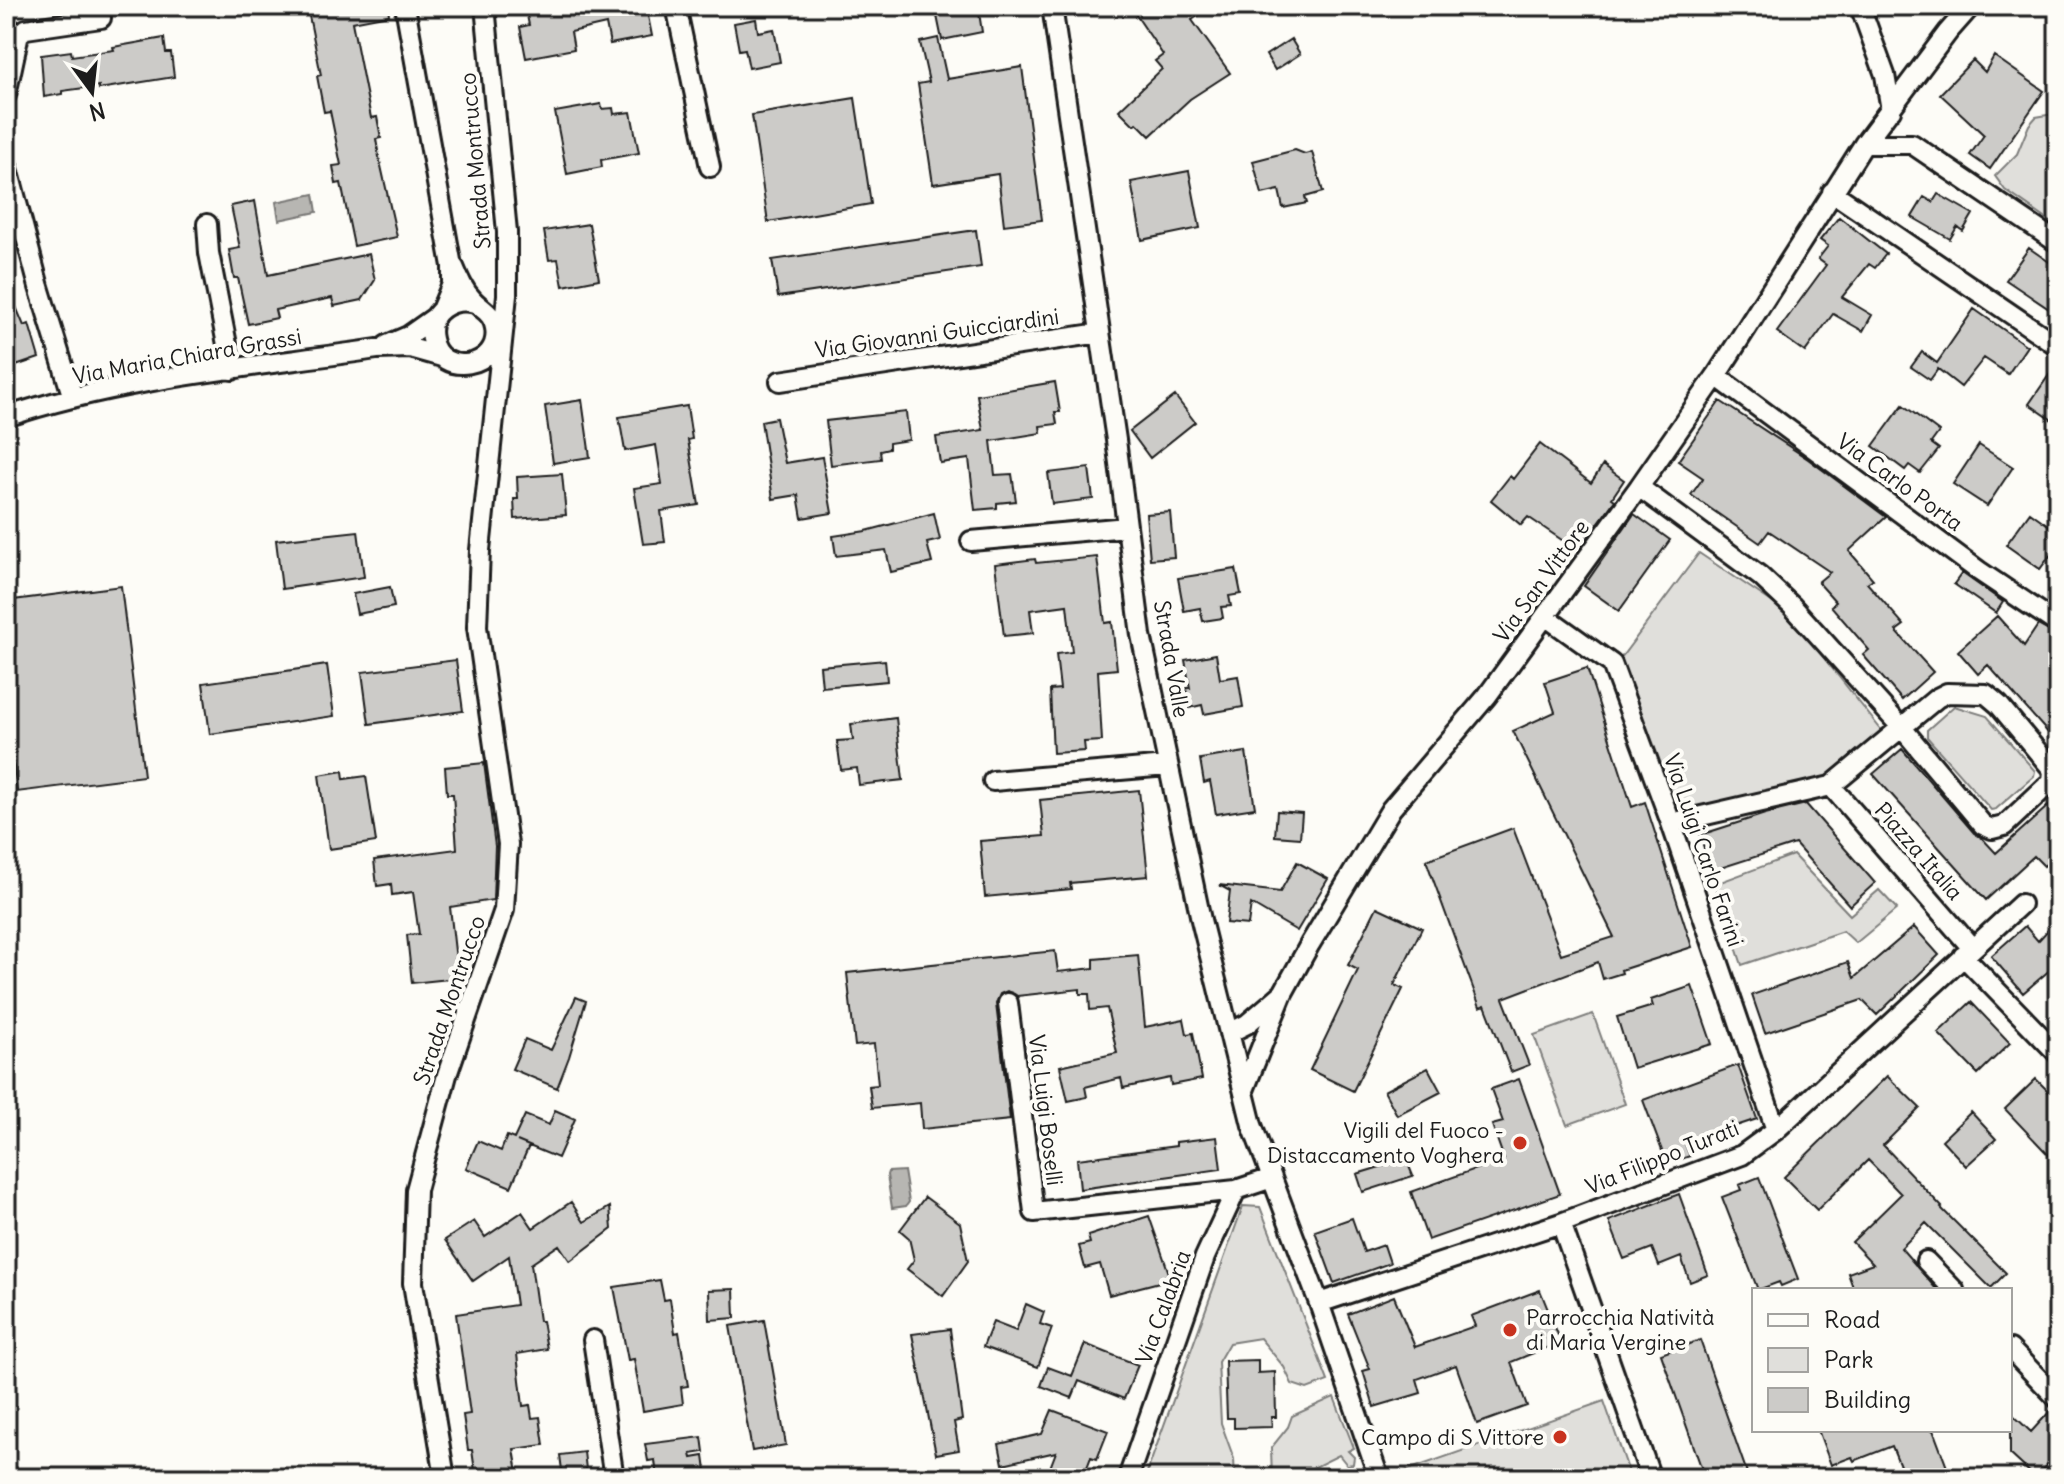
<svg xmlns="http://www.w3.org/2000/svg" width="2064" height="1484" font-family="Delius,sans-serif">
<rect width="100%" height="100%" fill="#fdfcf7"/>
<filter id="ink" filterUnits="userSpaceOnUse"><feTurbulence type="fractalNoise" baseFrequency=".0125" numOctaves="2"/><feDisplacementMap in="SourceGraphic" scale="16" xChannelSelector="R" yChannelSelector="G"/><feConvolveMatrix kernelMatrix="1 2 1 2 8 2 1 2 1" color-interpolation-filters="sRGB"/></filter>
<g filter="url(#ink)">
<path fill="#e0dfdb" stroke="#7e7e7c" stroke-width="2" d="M2053,114L2058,117V227L2005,190L1995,176L2017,154L2029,125L2036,117Z
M1699,553L1788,613L1882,731L1880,740L1827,782L1679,815L1673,812L1618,662Z
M1954,706L1987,716L2035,771L2034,776L1996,809L1991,810L1927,737V730Z
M1793,855L1850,915L1879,890L1897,909L1856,943L1843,931L1742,965L1715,884Z
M1593,1014L1625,1104L1567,1125L1534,1035Z
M1243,1206L1260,1207L1328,1381L1307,1389L1292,1384L1284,1367L1260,1338L1229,1343L1218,1362L1221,1423L1234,1459L1235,1478H1145Z
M1334,1397L1354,1448L1348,1451L1354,1457L1353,1464L1347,1465L1339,1455L1293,1478H1272L1271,1448L1288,1427L1292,1416Z
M1604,1401L1631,1478H1405L1402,1472Z"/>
<path fill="#b7b6b2" stroke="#797876" stroke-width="2" d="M314,194L317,212L279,220L276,202Z
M904,1171L909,1202L906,1206L892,1208L887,1175L888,1172Z"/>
<path fill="#cccbc8" stroke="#1c1c1c" stroke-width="2" d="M307,6H388L389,15L352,22L371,118L377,117L381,138L376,139L379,157L397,237L354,246L341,183L336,184L333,166L341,165L330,111L324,112L317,76L321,75Z
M525,6H654L655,15L648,16L652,36L610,44L606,24L571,32L574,49L526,58L520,27L529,25Z
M935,6H978L982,32L942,40Z
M1130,6H1212L1192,20L1230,73L1190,99L1150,136L1137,123L1134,125L1119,110L1162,69L1155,61L1163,55Z
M756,19L758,32L774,29L780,62L749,68L745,49L739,50L734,23Z
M164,38L166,53H171L174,77L99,89V86L62,91V94L44,97L41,55L71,51L72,56L114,50L113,47Z
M938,38L947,79L1022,67L1042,220L1004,225L998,174L933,184L918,84L929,82L920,42Z
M1291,39L1300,54L1275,70L1266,55Z
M1994,56L2044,91L1990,169L1970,155L1984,135L1940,94L1973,60L1985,72Z
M855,98L871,204L768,222L752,115Z
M601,104L602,109L613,108L614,114L631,112L639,153L601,160L602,167L567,174L555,112Z
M1295,150L1305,154L1312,152L1323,192L1305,197L1307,203L1283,208L1279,190L1262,194L1253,161Z
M1189,171L1200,228L1142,240L1131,182Z
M1938,194L1973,214L1963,231L1957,227L1950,239L1912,217L1924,197L1933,202Z
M255,201L268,275L369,254L375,280L362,300L334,306L332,298L275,310L277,318L248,324L238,278H234L229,250L240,248L231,206Z
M1839,217L1886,254L1875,268L1869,264L1842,297L1872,315L1863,331L1833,314L1805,352L1777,332L1826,265L1818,259L1828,246L1820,240Z
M589,224L599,279L563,286L558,259L549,260L544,231Z
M976,230L981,267L778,297L772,260Z
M2029,248L2058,268V315L2006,280Z
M6,283L24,326L29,324L39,358L13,367L10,361L6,363Z
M1974,309L2027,346L2008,374L1984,358L1961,387L1938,369L1930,380L1911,367L1922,352L1937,363Z
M2058,362V424L2029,404Z
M1055,382L1060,412H1055L1057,424L1040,426L1041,433L991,441L995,475L1012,474L1016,501L997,503V508L975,510L969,459L940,463L936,437L983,430L977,395Z
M1175,396L1195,422L1150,458L1130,431Z
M582,400L590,457L553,463L545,406Z
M1720,401L1808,459L1886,517L1849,551L1873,579L1867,583L1904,625L1896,631L1933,672L1902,700L1863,655L1869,650L1831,606L1836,602L1818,582L1830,572L1769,531L1760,543L1691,495L1703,478L1678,461Z
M1903,405L1939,432L1931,443L1939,449L1920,473L1909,465L1905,470L1873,446Z
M687,406L692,439L688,440L699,505L661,511L665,542L643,544L634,488L662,484L656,445L625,451L619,417Z
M906,412L909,440L889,443V449L880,451L881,459L831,465L826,421Z
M776,418L785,463L822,457L832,513L802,518L798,495L773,499L761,421Z
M1540,444L1591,483L1603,465L1624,480L1612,498L1615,500L1578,551L1528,517L1521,525L1491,500L1510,476L1513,479Z
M1979,445L2013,467L1987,506L1953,484Z
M1089,468L1093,499L1052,504L1048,473Z
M562,474L566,515L515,519L514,499H518L517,477Z
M1170,512L1174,557L1150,559L1146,514Z
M2030,512L2058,532V545L2040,569L2006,545Z
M934,513L940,540L927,543L932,563L891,572L886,550L836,556L833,536L866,531Z
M1634,514L1670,540L1619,611L1584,586Z
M358,531L364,577L282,589L276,540Z
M1097,557L1105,623L1112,622L1117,669L1098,671L1102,741L1084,742L1085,751L1053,753L1050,690L1060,689L1056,654L1072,652L1067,605L1030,610L1033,633L1004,636L995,564L1035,559L1036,563Z
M1236,569L1241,594L1229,596L1231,606L1221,607L1223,618L1203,621L1200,608L1184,611L1178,578Z
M1962,573L2003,602L1996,613L1954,584Z
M121,586L144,776L17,792L6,701V601Z
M390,587L394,607L357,614L353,594Z
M1997,616L2024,646L2038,625L2058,636V744L1988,665L1978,674L1958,651Z
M1216,654L1220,679L1238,676L1243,707L1204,714L1202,705L1189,708L1186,688H1190L1185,660Z
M456,660L463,711L369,724L362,672Z
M885,660L887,681L822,687L820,666Z
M327,665L334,716L210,734L203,683Z
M1587,668L1632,807L1645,802L1692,947L1621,970L1622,973L1603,979L1598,962L1503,998L1529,1065L1511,1072L1485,1005L1480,1007L1426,860L1513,828L1561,954L1614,937L1513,731L1555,712L1545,682Z
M896,718L903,780L859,785L857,768L841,770L837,741L853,740L851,724Z
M1902,749L1974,833L1982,838L1996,853L2058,797V853L2044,866L2034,856L1986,900L1873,774Z
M1246,752L1255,808L1216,814L1210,781L1204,783L1200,759Z
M484,763L495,846L493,900L450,907L458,978L412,983L407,935L419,934L413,892L392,895L391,884L377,886L374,860L457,849L453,794H447L445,767Z
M343,771L344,779L366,776L376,842L329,849L319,775Z
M1139,790L1148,876L1070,883L1071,889L985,897L980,841L1044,836L1040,800Z
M1806,804L1875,883L1850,906L1795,844L1711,871L1700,835L1765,814Z
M1277,811L1302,813L1300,838L1275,836Z
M1297,862L1328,879L1297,931L1251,904L1248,925L1226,923L1230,891L1219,885L1280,892Z
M1377,907L1422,928L1394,985L1403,989L1353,1091L1310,1070L1358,970L1348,965Z
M2058,919V963L2023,993L1991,956L2025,926L2038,941Z
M1914,927L1939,955L1877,1015L1862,1000L1765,1033L1752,995L1848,962L1854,978Z
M1055,951L1058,972L1094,968V959L1138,955L1145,1027L1184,1019L1187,1034L1193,1033L1202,1079L1171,1085L1170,1078L1123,1088L1121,1078L1085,1087L1087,1097L1068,1101L1060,1066L1117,1053L1107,1008L1090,1010L1089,994H1080V989L1017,996L1007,991L1000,994L996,1004L1010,1120L922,1129L920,1103L872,1108L869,1086L878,1085L874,1044L855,1046L847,973Z
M1692,986L1712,1044L1633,1068L1617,1017L1653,1006L1651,1000Z
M576,997L586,1001L569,1057L557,1088L512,1069L525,1039L551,1050Z
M1971,1002L2010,1043L1978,1074L1938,1033Z
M1738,1065L1757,1119L1685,1143L1690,1156L1667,1164L1643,1100Z
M1428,1068L1441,1092L1397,1115L1384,1091Z
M1887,1076L1920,1108L1883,1145L1942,1207L1941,1208L2006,1273L1991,1288L1926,1223L1901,1248L1937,1290H1854L1848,1273L1873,1264L1852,1242L1901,1194L1868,1160L1817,1210L1784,1177Z
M1519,1079L1560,1194L1428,1240L1411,1192L1504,1159L1492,1125L1503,1122L1491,1089Z
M2036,1079L2058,1101V1165L2005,1109Z
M555,1110L575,1119L558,1158L517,1141L529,1146L511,1187L466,1168L478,1141L501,1151L507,1136L514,1139L525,1115L549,1125Z
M1971,1112L1996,1139L1966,1166L1942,1140Z
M1217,1137L1221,1169L1080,1189L1077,1159L1176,1146V1142Z
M1406,1159L1413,1176L1363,1192L1357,1174Z
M1759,1177L1798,1279L1781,1286L1779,1282L1758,1290L1722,1197L1741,1190L1739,1185Z
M1679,1194L1708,1275L1690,1282L1681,1257L1659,1266L1652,1248L1624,1259L1609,1221Z
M925,1197L960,1223L968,1261L943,1296L907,1269L914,1260L909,1238L900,1230Z
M571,1202L584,1222L610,1207L612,1229L570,1261L559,1245L531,1264L539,1321H542L547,1349L517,1354L523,1406L530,1405L532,1418L540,1417L544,1445L514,1449L519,1478H476L472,1450H468L463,1415L470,1414L456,1314L516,1305L509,1256L473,1281L445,1240L474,1221L485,1237L522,1212L533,1228Z
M1149,1216L1171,1279L1109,1295L1100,1264L1085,1268L1079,1246L1090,1243L1088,1236Z
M1352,1218L1364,1252L1384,1245L1390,1263L1334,1283L1315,1231Z
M660,1280L664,1300L670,1299L675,1333L679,1332L688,1386L681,1387L683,1404L643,1411L634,1359L628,1360L614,1287Z
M734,1289L735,1318L710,1320L709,1290Z
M1540,1290L1561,1342L1511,1362L1527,1406L1477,1424L1456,1365L1417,1379L1421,1393L1374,1407L1363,1371L1370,1369L1348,1314L1394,1296L1415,1347L1475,1326L1471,1316Z
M1026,1304L1044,1312L1040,1324L1052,1328L1038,1367L983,1347L993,1322L1016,1331Z
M764,1320L786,1445L752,1451L730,1326Z
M950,1329L962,1420L954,1422L959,1450L936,1454L912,1334Z
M1700,1340L1747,1473L1733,1478H1705L1661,1354Z
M1085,1344L1138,1365L1124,1399L1079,1381L1072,1398L1041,1386L1048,1367L1072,1376Z
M1258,1360V1373L1275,1372L1276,1417H1271L1272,1427L1234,1428V1418H1227L1225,1361Z
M2052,1409L2058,1411V1453L2035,1477L2010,1454V1412L2031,1432Z
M1052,1410L1108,1431L1097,1459L1091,1457L1083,1478H1046L1056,1452L1003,1464L999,1444L1042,1434Z
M1818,1430H1933L1951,1478H1905L1892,1446L1854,1461L1852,1457L1831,1465Z
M702,1437L704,1452L691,1454L692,1458L704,1456L707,1478H657L655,1460L648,1461L645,1444Z
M584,1452L587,1478H563L560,1455Z"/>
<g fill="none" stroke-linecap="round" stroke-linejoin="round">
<defs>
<path id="street" d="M405,6L452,266V284L441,310
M676,6L710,167
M1052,6L1116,440L1141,635L1201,920L1252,1125L1319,1303L1379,1478
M1860,6L1885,75L1891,110
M6,95L19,34L26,29L101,18
M1864,144H1912L2058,243
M6,161L39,287L73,398
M1832,192L2058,346
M207,224L209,253L232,370
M454,267C459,279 464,291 473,300C482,310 493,313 495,328C502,368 439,379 432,339C426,312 452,297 475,303
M387,345L408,336L435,317
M1716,376L1979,571L2058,624
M780,381L1100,333
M6,417C125,377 254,367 377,349L410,348L442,357
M1639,487L1760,576L1792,606L1902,728L1983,825L1992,829L2004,826L2052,781L2053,770L1999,705L1986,694L1947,693L1937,698L1831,786L1671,823
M971,541L1127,527
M1545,616L1612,664L1671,823L1776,1130
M993,781L1167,766
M1831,786L1972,948
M1963,956L2058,1054
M1283,993L1310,944L1391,809L1487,696L1639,487L1716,376L1864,144L1948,32L1971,6
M1008,1003L1034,1212L1236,1190
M1229,1033L1247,1024L1283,993L1244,1090
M1561,1223L1651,1478
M1926,1261L1954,1290
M1319,1303L1561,1223L1742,1155L1776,1130L2021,904
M593,1340L614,1478
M2010,1349L2058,1399
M445,1478L413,1283L416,1190L447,1075L504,910L508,844L477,627L480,550L507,295V232L485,6
M1128,1478L1205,1257L1236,1190L1272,1178"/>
</defs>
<use href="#street" stroke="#1c1c1c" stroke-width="24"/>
<use href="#street" stroke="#fdfcf7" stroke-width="18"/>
</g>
</g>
<g fill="#c8321e" stroke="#fdfcf7" stroke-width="3">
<circle cx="1520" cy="1143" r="8"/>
<circle cx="1510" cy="1330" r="8"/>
<circle cx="1560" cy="1437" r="8"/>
</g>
<g text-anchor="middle" stroke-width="8" stroke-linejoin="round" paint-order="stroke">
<g font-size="22" fill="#1c1c1c" stroke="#fdfcf7">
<text transform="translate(475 161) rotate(-95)" y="8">Strada Montrucco</text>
<text transform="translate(937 333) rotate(-8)" y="8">Via Giovanni Guicciardini</text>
<text transform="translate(187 356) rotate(-10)" y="8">Via Maria Chiara Grassi</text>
<text transform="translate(1900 482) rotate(36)" y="8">Via Carlo Porta</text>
<text transform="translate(1541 581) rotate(-54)" y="8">Via San Vittore</text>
<text transform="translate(1172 659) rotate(80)" y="8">Strada Valle</text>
<text transform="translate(1704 850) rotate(71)" y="8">Via Luigi Carlo Farini</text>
<text transform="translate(1919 851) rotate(49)" y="8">Piazza Italia</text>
<text transform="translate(449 1000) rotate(-71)" y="8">Strada Montrucco</text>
<text transform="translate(1046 1110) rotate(83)" y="8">Via Luigi Boselli</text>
<text transform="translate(1662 1157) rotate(-22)" y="8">Via Filippo Turati</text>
<text transform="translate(1163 1307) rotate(-70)" y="8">Via Calabria</text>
</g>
<g font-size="22" fill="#1c1c1c" stroke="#fdfcf7" text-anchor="end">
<text x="1504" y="1138">Vigili del Fuoco -<tspan x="1504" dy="25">Distaccamento Voghera</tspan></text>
<text x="1526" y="1325" text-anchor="start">Parrocchia Natività<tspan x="1526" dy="25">di Maria Vergine</tspan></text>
<text x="1544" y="1445">Campo di S Vittore</text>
</g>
</g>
<rect width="2064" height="1484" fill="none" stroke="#fdfcf7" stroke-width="32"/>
<rect x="16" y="16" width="2032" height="1452" fill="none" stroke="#1c1c1c" stroke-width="3" filter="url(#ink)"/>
<rect x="1752" y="1288" width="260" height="144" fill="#fdfcf7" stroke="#a3a29f" stroke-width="2"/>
<rect x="1768" y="1314" width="40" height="12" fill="#fdfcf7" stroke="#a3a29f" stroke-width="2"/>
<text x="1824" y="1328" font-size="24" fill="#1c1c1c">Road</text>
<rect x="1768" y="1348" width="40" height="24" fill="#e0dfdb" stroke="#a3a29f" stroke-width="2"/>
<text x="1824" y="1368" font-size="24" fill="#1c1c1c">Park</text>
<rect x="1768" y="1388" width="40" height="24" fill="#cccbc8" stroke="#a3a29f" stroke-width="2"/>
<text x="1824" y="1408" font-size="24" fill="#1c1c1c">Building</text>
<g transform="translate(92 92) rotate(165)" stroke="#fdfcf7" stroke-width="6" paint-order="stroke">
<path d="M0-6L14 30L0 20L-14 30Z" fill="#1c1c1c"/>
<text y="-12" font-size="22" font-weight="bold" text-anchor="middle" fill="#1c1c1c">N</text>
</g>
</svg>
